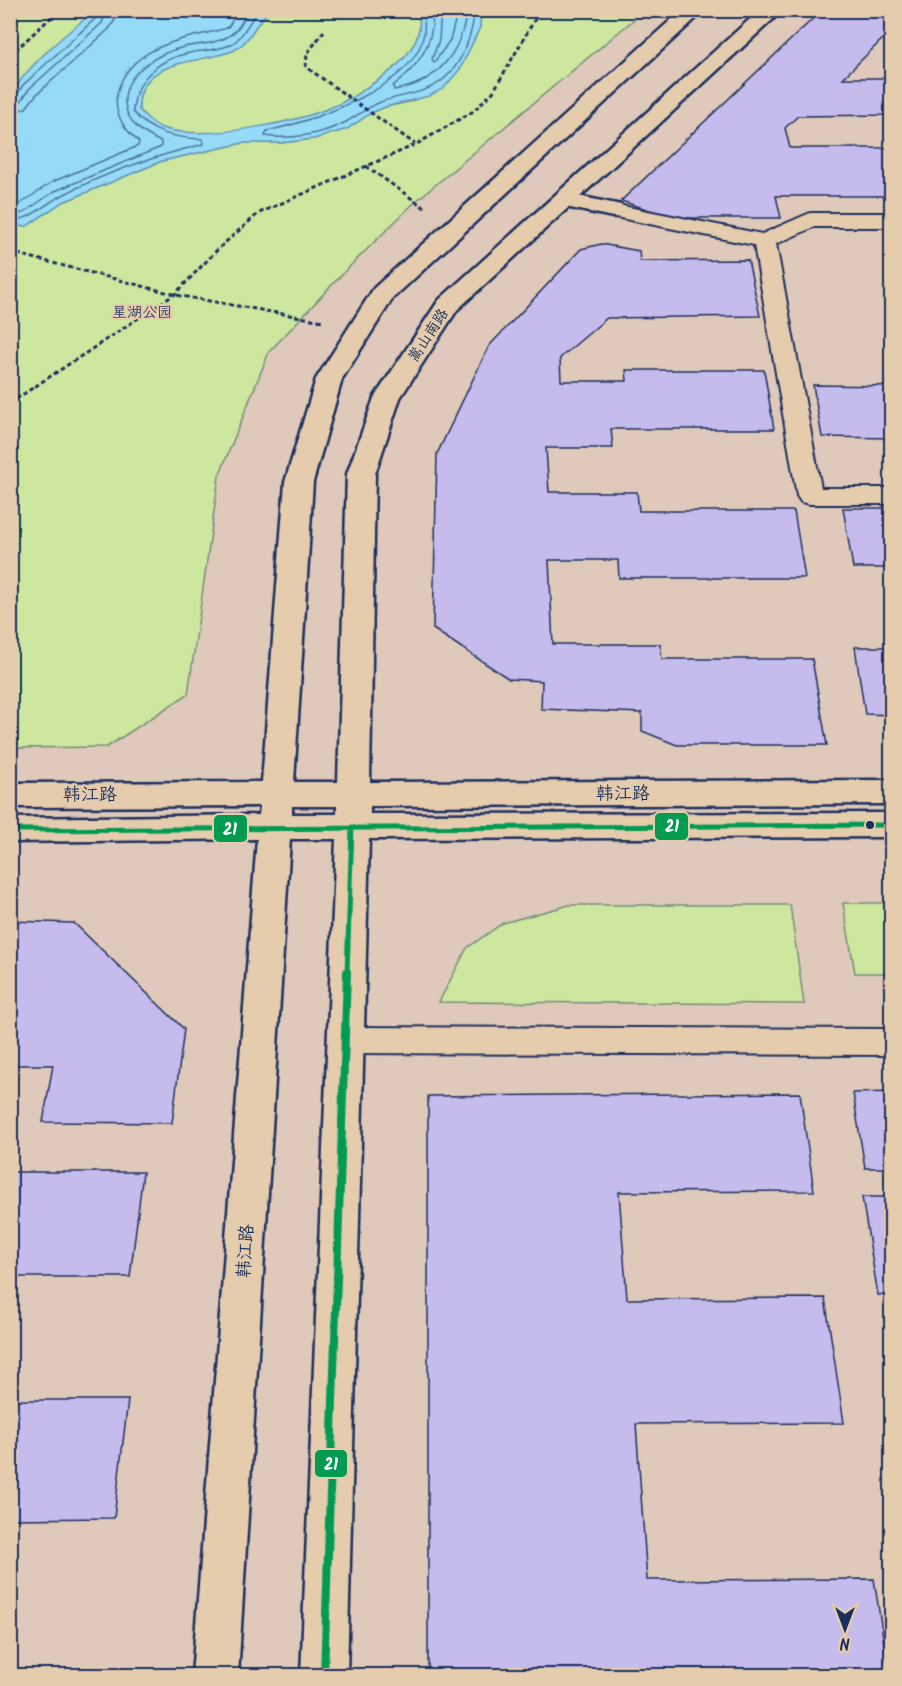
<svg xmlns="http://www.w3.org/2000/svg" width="902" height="1686" font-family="Kalam,'LXGW WenKai TC',sans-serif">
<rect width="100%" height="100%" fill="#dfc9ba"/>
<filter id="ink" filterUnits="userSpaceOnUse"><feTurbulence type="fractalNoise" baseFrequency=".0167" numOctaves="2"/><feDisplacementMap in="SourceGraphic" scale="12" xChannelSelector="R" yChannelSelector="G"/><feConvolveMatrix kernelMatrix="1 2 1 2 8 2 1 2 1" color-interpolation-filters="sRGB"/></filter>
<g filter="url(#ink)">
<path fill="#cde79e" stroke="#748b7e" stroke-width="1.5" d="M11,11H97C71,28 25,69 11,95Z
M270,11H418C426,39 403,63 381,78C370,85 359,94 347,100C305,123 215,140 169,130C156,128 148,119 139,110C136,58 199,64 232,51C251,43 254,22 270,11Z
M481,11H644L416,201L345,271L269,352L219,476L188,694L107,747L11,748V227L27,226L61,203L162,161L243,143H281L314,139L347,129L371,113L385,107L413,101L460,69L480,27Z
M843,903H891V973H855Z
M569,905H790L804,1004L439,1002L467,948L503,923Z"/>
<path fill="#95daf7" stroke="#6496ba" stroke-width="1.5" d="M97,10L270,11C254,22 251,43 232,51C199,64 136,58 139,110C148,119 156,128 169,130C213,139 307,122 347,100C359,94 370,85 381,78C403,63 426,39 418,11H481L480,27L460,69L444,88L429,96L385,107L371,113L347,129L314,139L281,143H243L162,161L61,203L27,226L11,227V95C24,69 71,28 97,10Z"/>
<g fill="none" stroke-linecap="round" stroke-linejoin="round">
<path stroke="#4c739b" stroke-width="1.5" d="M424,10C424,17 425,26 424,33C417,87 312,121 267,131L265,136C291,140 323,134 346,122C357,116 367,108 378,103C401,94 427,95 446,77C464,60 472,34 475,10
M432,10C436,43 418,67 393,86L394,90C438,83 461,53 467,10
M441,10L439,40L432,59L434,63L450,40L458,10
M10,96L17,95L23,85L97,17L99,10
M10,104L21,101L29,89L102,23L107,10
M10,113L26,108L36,95L108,30L115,20L116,10
M10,205L20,204L52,182L138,146L139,142C125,130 113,114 117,94C128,46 183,39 224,29L229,26L238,10
M10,214L23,213L55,191L161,147V142C144,134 127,124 125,103C123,73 158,53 184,47C199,44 216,44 229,36C239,30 243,20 248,10
M10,221C33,219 40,207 59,197C104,173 155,156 204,144L203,139C175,138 152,134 133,112C134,80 158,59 189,53C202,50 217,51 230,45C244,38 248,20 260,10"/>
</g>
<path fill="#c5bbec" stroke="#1b2f5e" stroke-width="1.5" d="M822,10H892V30L843,78H886L892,95V115L798,116L785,128L790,148H892V196H776L781,218H675L621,201Z
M601,244L639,251L640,261L748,260L760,316L607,318L560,358L561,381H627L626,370H764L774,429H611L613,448H546L549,492H637L639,511H794L805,578H619L618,560H549L553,644H660L662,659H812L827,745H677L642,731V713L541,709L542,681L509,679L433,629L437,454L489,346L581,249Z
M813,385L892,386V438L822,437Z
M843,508H892V568H853Z
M855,647H892V715L865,714Z
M10,921L74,923L184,1029L172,1123L43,1122L53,1065H10Z
M892,1092V1168H865L853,1093Z
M800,1093L814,1191L619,1192L627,1299L825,1298L844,1423L636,1424L647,1580L874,1579L889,1676H428V1096Z
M10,1172H143L130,1277H10Z
M862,1197H892V1295H878Z
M10,1400H128L114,1518L10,1519Z"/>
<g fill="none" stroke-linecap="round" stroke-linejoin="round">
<defs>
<path id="lane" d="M613,204L762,234L810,213H892V227H814L776,244L821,488H892V504H810L801,502L797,496L754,245L605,215L602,210L605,205Z
M345,1027L892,1029V1055L345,1053L333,1049L329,1040L333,1031Z"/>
<path id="street" d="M564,193L621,205L625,210L621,215L613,217L556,205L552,200L556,195Z"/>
<path id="secondary" d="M682,10H705L393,298L342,379L313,482L294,782H338L347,474L374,398L439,300L760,10H783L457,310L400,398L375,474L370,782L892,780V804L370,806V814L892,813V837L369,839L347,1676H301L336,839H290L238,1676H192L257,839L10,842V818L259,815L260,806L10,807V783L262,782L285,482L316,379L374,288ZM292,806H337V814H292Z"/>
</defs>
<use href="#lane" stroke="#1b2f5e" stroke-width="4"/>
<use href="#street" stroke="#1b2f5e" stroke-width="5"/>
<use href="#secondary" stroke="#1b2f5e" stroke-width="5"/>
<path stroke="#1b2f5e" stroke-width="3" stroke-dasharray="4.5 3" stroke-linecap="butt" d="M324,31L307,54L306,67L415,144
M10,55L59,10
M366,166L425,208
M10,252L181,296L323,321
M10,403L175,294L219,248L259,213L415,145L472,112L493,92L535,19L534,10"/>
<use href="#lane" fill="#e5ccad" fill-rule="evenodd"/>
<use href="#street" fill="#e5ccad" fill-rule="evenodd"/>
<use href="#secondary" fill="#e5ccad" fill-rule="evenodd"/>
<defs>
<path id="bus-1-far1" d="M10,830L892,825
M347,973L352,827"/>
<path id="bus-1" d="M324,1676L347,972"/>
</defs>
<use href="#bus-1-far1" stroke="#e5ccad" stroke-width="10"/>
<use href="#bus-1" stroke="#e5ccad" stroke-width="12"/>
<use href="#bus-1-far1" stroke="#039a52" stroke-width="5"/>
<use href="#bus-1" stroke="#039a52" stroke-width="8"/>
</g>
</g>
<circle fill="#1b2f5e" stroke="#e5ccad" stroke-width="2" cx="870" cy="825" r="5"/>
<g text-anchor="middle" stroke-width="4.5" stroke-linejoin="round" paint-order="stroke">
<g font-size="15" fill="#2d4164" stroke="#e5ccad">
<text x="142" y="317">星湖公园</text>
</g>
<g font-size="15" fill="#1b2f5e" stroke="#e5ccad">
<text transform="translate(428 335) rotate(-57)" y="5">嵩山南路</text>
</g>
<g font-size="18" fill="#1b2f5e" stroke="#e5ccad">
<text x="623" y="799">韩江路</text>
<text x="90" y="800">韩江路</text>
<text transform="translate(245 1251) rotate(-86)" y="6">韩江路</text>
</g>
</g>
<g stroke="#e5ccad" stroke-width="2">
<rect x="654" y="812" width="35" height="29" rx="6" fill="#039a52"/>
<rect x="213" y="814" width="35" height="29" rx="6" fill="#039a52"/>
<rect x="314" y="1449" width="34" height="29" rx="6" fill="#039a52"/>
</g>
<g font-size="16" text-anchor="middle" font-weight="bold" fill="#fff">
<text x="672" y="832">21</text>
<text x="230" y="835">21</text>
<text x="331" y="1470">21</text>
</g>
<rect width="902" height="1686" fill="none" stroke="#e5ccad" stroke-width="36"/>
<rect x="18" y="18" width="866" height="1650" fill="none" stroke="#1b2f5e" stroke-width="2" filter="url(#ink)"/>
<g transform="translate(845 1629) rotate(180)" stroke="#e5ccad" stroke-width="4.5" paint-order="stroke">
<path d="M0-4.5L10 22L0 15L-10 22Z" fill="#1b2f5e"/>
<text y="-9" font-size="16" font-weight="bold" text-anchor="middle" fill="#1b2f5e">N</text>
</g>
</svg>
